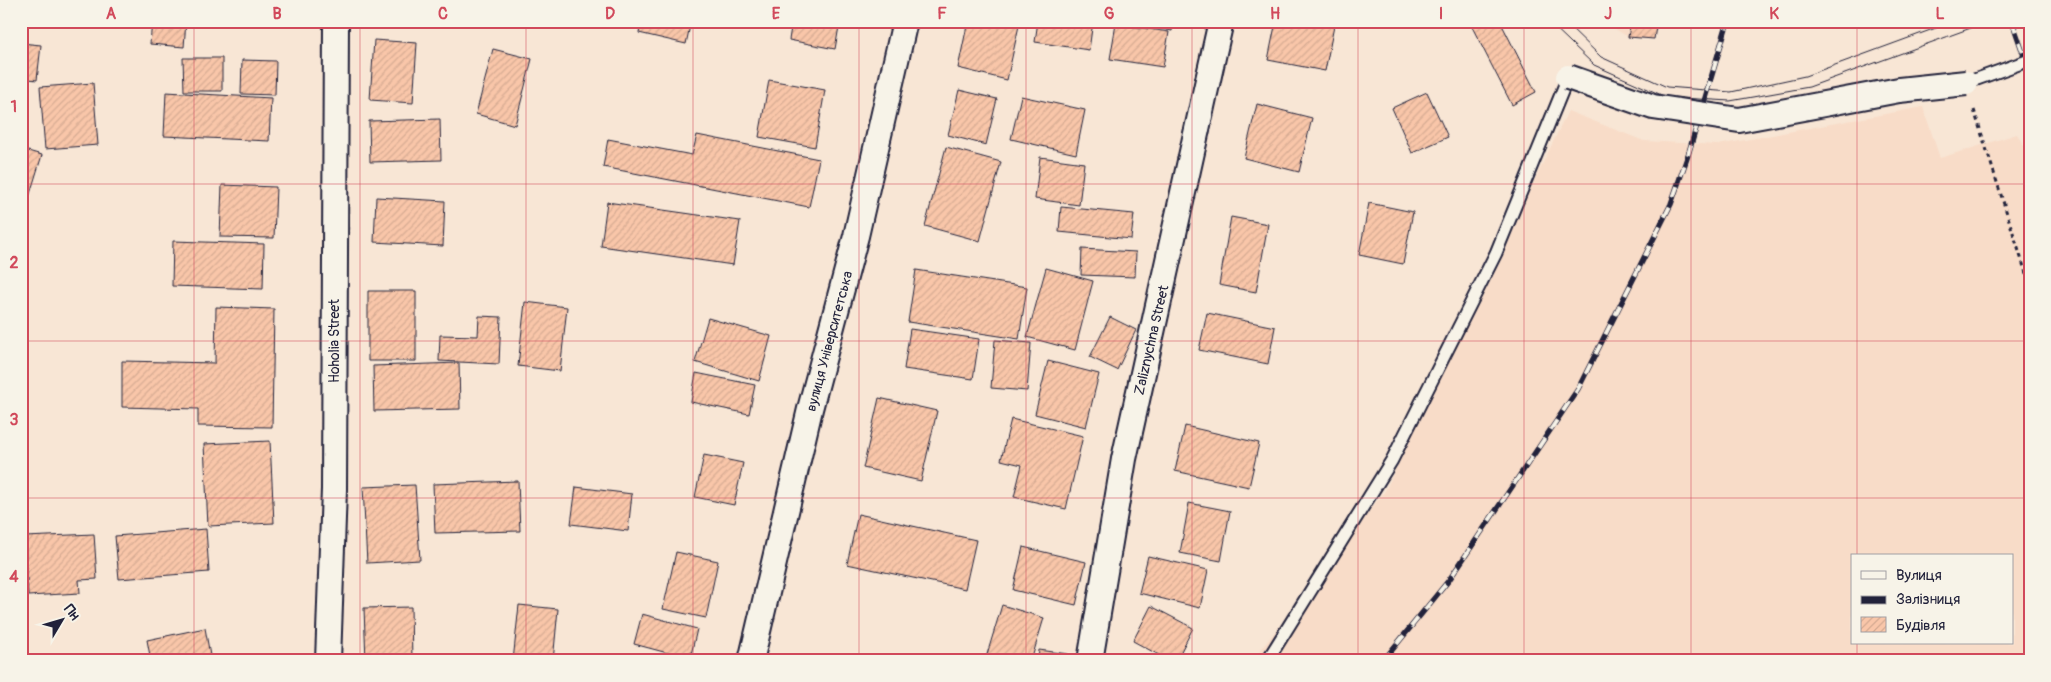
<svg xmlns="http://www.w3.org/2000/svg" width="2051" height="682" font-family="Pangolin,sans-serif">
<defs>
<pattern id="building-hatch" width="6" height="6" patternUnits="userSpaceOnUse" patternTransform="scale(1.25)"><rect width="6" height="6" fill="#f9c6a9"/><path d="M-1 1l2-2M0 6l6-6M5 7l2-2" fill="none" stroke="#d5aa92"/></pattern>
</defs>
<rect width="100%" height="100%" fill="#f8e6d5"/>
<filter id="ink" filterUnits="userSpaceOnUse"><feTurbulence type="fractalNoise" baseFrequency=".02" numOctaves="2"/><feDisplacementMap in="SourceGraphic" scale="10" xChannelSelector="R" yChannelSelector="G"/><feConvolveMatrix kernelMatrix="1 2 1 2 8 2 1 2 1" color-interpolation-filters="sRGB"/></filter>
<g filter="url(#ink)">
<path fill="#f8dcc8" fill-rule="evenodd" d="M1602,21H1657L1654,39L1628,37Z
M1923,107L1940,158L2017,134L2030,155V661H1252L1385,491L1568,111L1644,141L1718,145ZM1852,556H2012V643H1852Z"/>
<path fill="url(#building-hatch)" stroke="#22223b" d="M79,21H117V28H79Z
M152,21H186L184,47L150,44Z
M642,21H691L686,44L639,33Z
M792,21H840L835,49L789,40Z
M968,21H1020L1007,80L958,68Z
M1038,21H1093L1089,50L1035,42Z
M1126,21H1174L1172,31Z
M1276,21H1335L1325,71L1268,60Z
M1469,21H1500L1536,92L1512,105Z
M1631,21H1657L1654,39L1628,37Z
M1116,24L1169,32L1163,67L1110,59Z
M374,40L417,43L413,103L370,100Z
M21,43L41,45L37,80L21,78Z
M493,49L532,59L515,125L476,114Z
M183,58H222V91H184Z
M242,60L276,61L275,95L241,94Z
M769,80L825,90L815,147L759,137Z
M93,83L98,145L45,149L40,87Z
M959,90L997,99L986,145L948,135Z
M166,92L271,98L269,141L164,136Z
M1427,92L1448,137L1412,153L1392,108Z
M1021,96L1085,110L1076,154L1011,139Z
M1257,104L1312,118L1299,172L1244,158Z
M440,119L441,160L370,162L369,121Z
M697,135L819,159L809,207L603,167L608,139L692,155Z
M946,147L1001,162L980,241L925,226Z
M21,149L42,155L29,197L21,195Z
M1040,157L1084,163L1079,205L1035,199Z
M222,185L276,187L274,238L220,237Z
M376,197L445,201L443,246L374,242Z
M607,202L740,221L733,265L601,246Z
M1369,203L1413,212L1403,264L1359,255Z
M1061,207L1134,214L1131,239L1059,232Z
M1231,217L1268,224L1256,292L1219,285Z
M173,241L264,244L263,289L172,286Z
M1082,249L1136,252L1135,277L1081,275Z
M1046,268L1093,281L1075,350L1027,337Z
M916,270L1027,287L1019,339L908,322Z
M368,291H416V361H368Z
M525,302L567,307L560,371L518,366Z
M216,307L274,309L272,427L198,426V409L122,407V361L215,363Z
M1207,313L1275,327L1268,364L1199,350Z
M479,316L501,317L499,364L439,361L440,335L478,336Z
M1110,317L1136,330L1117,370L1090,357Z
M708,318L771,336L759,381L695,362Z
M910,329L979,339L973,379L904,369Z
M995,340L1031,343L1027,391L991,388Z
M1048,361L1099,374L1086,427L1035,414Z
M459,363L460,409L374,411L373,366Z
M696,373L755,385L749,414L691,402Z
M879,398L937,411L921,481L863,468Z
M1011,419L1083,436L1066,509L1014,497L1022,465L1001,460Z
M1185,426L1259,443L1249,487L1175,471Z
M270,441L274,523L208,526L204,444Z
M704,455L743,463L734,505L695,497Z
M518,481L520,531L435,533L433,484Z
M415,485L420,560L367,563L363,487Z
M576,487L632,494L628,531L571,524Z
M1189,503L1230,511L1221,561L1180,553Z
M858,514L976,540L965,589L847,564Z
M206,529L209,572L119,579L115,536Z
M94,534L97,579L79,580L80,593L28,596L25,537Z
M1023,547L1086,562L1076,605L1013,590Z
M676,552L718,561L706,618L663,609Z
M1148,556L1208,570L1200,608L1139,593Z
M519,605L558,609L553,661H513Z
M1002,605L1044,618L1031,661H985Z
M1151,606L1193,628L1176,661H1170L1133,641Z
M411,607L412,661H366L364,608Z
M642,614L697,629L690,659L634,644Z
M205,628L211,661H151L147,640Z
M1039,650L1068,654L1067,661H1038Z"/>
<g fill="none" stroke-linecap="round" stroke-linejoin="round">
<defs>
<path id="lane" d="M1267,661L1392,460L1496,253L1568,77"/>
<path id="street" d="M328,661L334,489L336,21
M751,661L810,409L856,236L905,21
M1090,661L1124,459L1221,21"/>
</defs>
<use href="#lane" stroke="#22223b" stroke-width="15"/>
<use href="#street" stroke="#22223b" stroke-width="28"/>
<path stroke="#22223b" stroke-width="3" stroke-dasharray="4 4" stroke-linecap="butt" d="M1974,110L2030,286"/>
<use href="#lane" stroke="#f7f3e8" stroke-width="11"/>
<use href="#street" stroke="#f7f3e8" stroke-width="24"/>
<path stroke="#22223b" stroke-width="1" d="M1548,21L1594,65L1666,97L1730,101L1809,87L1990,21
M1564,21L1601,57L1667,87L1731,92L1805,76L1955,21"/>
<defs>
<path id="rail" d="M2012,21L2030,73
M1383,661L1449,580L1578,389L1671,204L1688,155L1728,21"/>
</defs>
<use href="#rail" stroke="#22223b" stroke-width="5.5"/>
<use href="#rail" stroke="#f7f3e8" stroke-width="4" stroke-dasharray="11" stroke-linecap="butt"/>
<defs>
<path id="lane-bridge" d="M1966,83L2030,60"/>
<path id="street-bridge" d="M1568,77L1653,107L1739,120L1899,90L1966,83"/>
</defs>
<use href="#lane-bridge" stroke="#22223b" stroke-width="15" stroke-linecap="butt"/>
<use href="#street-bridge" stroke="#22223b" stroke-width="28" stroke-linecap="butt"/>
<use href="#lane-bridge" stroke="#f7f3e8" stroke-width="11"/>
<use href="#street-bridge" stroke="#f7f3e8" stroke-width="24"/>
</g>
</g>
<path fill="none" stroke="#d1495b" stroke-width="1" stroke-opacity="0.55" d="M194,21V661M360,21V661M526,21V661M693,21V661M859,21V661M1026,21V661M1192,21V661M1358,21V661M1524,21V661M1691,21V661M1857,21V556M21,184H2030M21,341H2030M21,498H2030M1857,643V661"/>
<g text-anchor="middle" stroke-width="5" stroke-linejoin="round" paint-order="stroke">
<g font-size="14" fill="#22223b" stroke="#f7f3e8">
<text transform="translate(1151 340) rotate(-77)" y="5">Zaliznychna Street</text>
<text transform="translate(334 341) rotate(-90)" y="5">Hoholia Street</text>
<text transform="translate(829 341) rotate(-75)" y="5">вулиця Університетська</text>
</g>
</g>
<rect width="2051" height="682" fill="none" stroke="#f7f3e8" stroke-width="55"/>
<rect x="1851" y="554" width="162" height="90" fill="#f7f3e8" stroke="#a29fa3"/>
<rect x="1861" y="571" width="25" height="8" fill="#f7f3e8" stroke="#a29fa3"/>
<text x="1896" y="580" font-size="15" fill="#22223b">Вулиця</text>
<rect x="1861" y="596" width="25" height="8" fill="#22223b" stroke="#a29fa3"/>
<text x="1896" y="604" font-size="15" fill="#22223b">Залізниця</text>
<rect x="1861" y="617" width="25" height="15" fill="url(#building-hatch)" stroke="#a29fa3"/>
<text x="1896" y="630" font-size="15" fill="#22223b">Будівля</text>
<g transform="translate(62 620) rotate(52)" stroke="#f7f3e8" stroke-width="4" paint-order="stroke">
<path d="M0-4L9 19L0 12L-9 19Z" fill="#22223b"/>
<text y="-8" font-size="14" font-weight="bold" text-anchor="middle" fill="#22223b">Пн</text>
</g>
<rect x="28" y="28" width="1996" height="626" fill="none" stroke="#d1495b" stroke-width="2"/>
<g font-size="16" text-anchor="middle" font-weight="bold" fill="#d1495b">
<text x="111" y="19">A</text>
<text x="277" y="19">B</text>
<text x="443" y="19">C</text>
<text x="610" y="19">D</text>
<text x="776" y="19">E</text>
<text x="942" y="19">F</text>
<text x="1109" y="19">G</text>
<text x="1275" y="19">H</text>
<text x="1441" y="19">I</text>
<text x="1608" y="19">J</text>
<text x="1774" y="19">K</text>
<text x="1940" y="19">L</text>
<text x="14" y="112">1</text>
<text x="14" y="268">2</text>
<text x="14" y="425">3</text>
<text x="14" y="582">4</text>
</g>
</svg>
